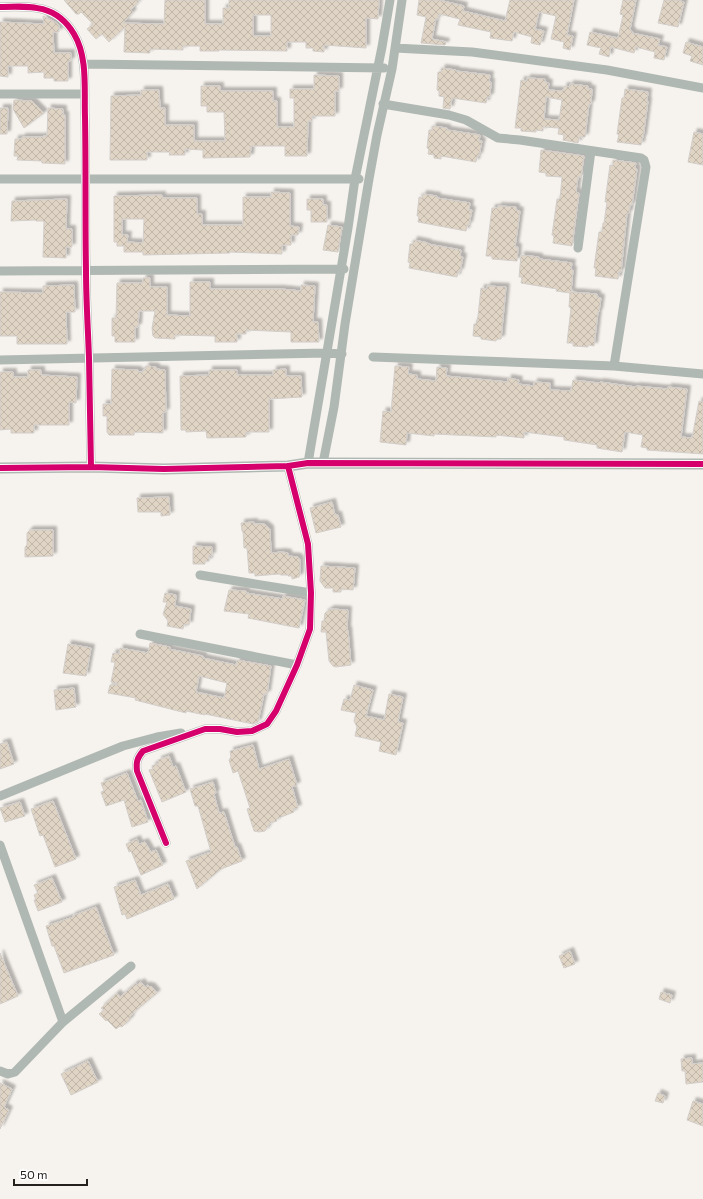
<svg xmlns="http://www.w3.org/2000/svg" width="703" height="1199" font-family="Commissioner,sans-serif">
<defs>
<pattern id="building-cross-hatch" width="8" height="8" patternUnits="userSpaceOnUse"><rect width="8" height="8" fill="#e0d4c5"/><path d="M0 0l8 8M0 8l8-8" fill="none" stroke="#c0b6a9"/></pattern>
<filter id="shadow"><feDropShadow dx="3.5" dy="-3.5" stdDeviation="1" flood-color="#0004"/></filter>
</defs>
<rect width="100%" height="100%" fill="#f6f2ed"/>
<path fill="url(#building-cross-hatch)" stroke="#d2ceca" fill-rule="evenodd" filter="url(#shadow)" d="M64,0H140L131,10L133,12L123,23L161,24H164L165,0H205V24H223V8H229V0H379L378,19L366,18V48L324,45V52L313,51V48H306V42H287V51L219,50V51H200V46H183V50L150,49V53L124,52L125,27L109,42L102,34L96,39L87,29L93,24L81,12L79,14H76ZM253,15H271V36H253Z
M419,0H439L464,6L463,11L505,21L510,0H574L567,35L573,36L570,50L563,48L564,42L551,39L556,16L539,12L535,29L544,31L540,45L531,43L532,37L514,32L512,41L490,38L491,32L458,25L460,19L439,14L438,19L436,18L432,39L446,42L445,45L421,43L426,17L417,15Z
M623,0H636L630,30L632,31V33L660,39L658,45L667,47L664,60L654,58L655,52L636,47L634,53L611,47L609,57L599,54L601,48L587,45L590,32L618,38L623,15L620,14Z
M664,0H677L684,2L678,27L658,23Z
M43,16L55,22L59,25V32H53L54,53H71V61H68V81H54V78H44V72L28,73V66H8V77L0,76V22L44,24Z
M686,42L703,47V65L690,61L692,56L683,53Z
M442,68L456,70V71L490,75L489,82H491L490,97H487L486,103L452,98L450,109L443,108L444,97L439,96V91L437,90L438,72H441Z
M314,75L339,76V91H335V116H312V121H308L307,156H285V146H251L250,157L203,158V150L185,149V155H169L170,152H147V160H110L111,96L141,95V90H159L160,108H165V125H194V141H225L224,112H207V106H201V86H220V91H273V101H277V127H294V98H290V89H314Z
M527,78L545,79V82L549,83L548,90L563,91L564,86L570,87V84L588,86V89H592L591,104H589L585,137H579L578,143L563,140L564,135L558,134L559,128L543,127V131L536,130V132L521,131V128H515L521,80L527,81ZM546,97L562,100L559,120L544,119Z
M625,89L648,92L647,101H648L643,138H642L641,145L617,142L619,135L617,134L622,98H624Z
M14,100L32,101L44,113L24,128L13,109Z
M0,108H8L7,134H0Z
M48,108L63,109V115H65V164L42,163V161L17,160L18,156H14L15,139H22V137H43V136H47Z
M433,126L447,128V130L480,135L479,141H482L479,156H477L476,162L441,156V159L434,158V155L428,154L429,149L427,148L429,130H432Z
M694,132L703,134V165L688,162Z
M541,150L584,156L581,177H578L576,192L579,193L572,246L553,243L554,236L552,235L557,199H560L562,177L546,176V173L539,172Z
M613,160L636,163L635,168L637,169L632,205H630L629,213H627L621,272L619,271L618,279L595,276L596,268H594L599,232H602L603,223H604L607,202H605L610,165L613,166Z
M271,192L290,193V226L299,227L298,235H291V245H282V254L230,252V253L143,255V252H124V246H117V242H114V196L162,195V198H197V214H202V225H243V197H271ZM122,219H144L143,243L127,242L128,235H122Z
M423,194L437,196V198L470,203L469,210H472L469,225H467L466,231L418,222L419,216H417L419,197L422,198Z
M67,199L66,229H72V247H66V258L43,257L44,221H36V220L11,221L12,201Z
M307,199H323V205H327V222H311V210H307Z
M498,206L516,207V210L520,211L516,240L515,247H518L517,261L492,259V256H486L492,208H498Z
M328,225L342,227L338,252L323,250Z
M414,240L428,243V244L461,250L460,256L463,257L460,272L458,271L457,277L409,268L410,263L408,262L410,244H413Z
M521,255L539,257V259L572,263L571,269L573,270L571,292L597,294V297L601,298L599,312H598L594,346L588,345V347L573,346V343H567L571,308L569,307L570,293L556,291L557,289L521,283L522,277H519Z
M143,278H150V287H167V315L190,316V282H210V289H281L301,291V285L315,286L313,322H318L319,342H291V332L246,330V334H237V342H215V336L175,335V339L155,338L153,336L152,328L155,311H139L138,327H135V342H115V336H112V318H116L117,283H143Z
M74,285L75,312H66L67,344H17V336H0V292L43,293V286Z
M487,286L506,287L501,339H497L496,341L481,339V337L473,336L474,324H476L478,316L481,288L487,289Z
M146,366L156,367V369L165,370L166,412H163V433L134,432V435H109L107,432V416H103V404H111L112,369L138,370V372H143V370H145Z
M395,366L409,367L408,374L417,375V379L436,381L437,367L447,368L446,376L508,382V378L519,380L518,384L534,386V382L550,383V390L571,391L573,380L599,383L600,382L636,387V386L668,389V387L687,389L681,437L692,438L699,401L703,402V454L647,450V448L641,447L643,435L625,432L622,452L597,448V445L564,440V437L524,432V438L496,435V437L434,434V436L407,433L406,445L380,442L383,411L391,412Z
M286,369V376H301L302,397L269,399V432H246V437L207,438L206,431L186,432V430H181L180,376L209,375V370H237V375H273V370Z
M28,370H41V375L77,377L76,403L69,402V425H34V433H11V429L0,430V372H13V377H28Z
M169,497L170,515L161,516V512H138L137,498Z
M332,502L335,515H338L341,527L316,533L310,508Z
M254,522V524H264L270,529L271,553L282,552L288,553V556L298,557L300,560V574L299,577L292,579V576H288V575H281L279,574L255,576V573H249L247,548H244L243,531H242L241,523Z
M30,530H53V556L25,557V547L27,545V533Z
M193,546L212,547V556L209,555V561H205V564H193Z
M321,566L355,568L353,590L341,589V592H333V588H325L320,581Z
M229,590L246,591V593L283,599V596L305,600L299,628L248,618L249,614L224,611Z
M165,593L176,595L175,606L191,609L189,625L184,624L183,629L167,626L168,621L163,614L167,602H163Z
M331,609L348,610L347,630H348L351,665L336,667L333,666L329,661L326,632H321L322,621H324L325,613Z
M150,643L170,647L169,649L203,656V658L236,665L237,660L271,666L267,694H264L258,722L253,724L205,714V715L186,711V713L135,700L136,698L108,693L110,685L119,684L111,682L115,662H111L113,653L119,654L120,648L148,653ZM199,676L227,683L224,698L196,692Z
M68,644L91,648L86,676L63,673Z
M354,685L373,690L366,716L384,720L389,694L403,697L398,722L403,723L396,755L379,751L381,742L355,736L357,727L354,721L356,713L341,710L344,699L350,700Z
M74,688L76,707L56,710L54,690Z
M7,742L14,764L0,769V744Z
M253,745L259,769L289,759L297,785L292,787L298,808L293,809L294,812L276,819L277,821L270,823L265,831L259,832L254,831L247,809L250,808L238,771L233,773L229,760L231,757L230,751Z
M169,756L173,767L176,766L186,792L162,802L149,770L153,769L152,766L159,763L158,760Z
M127,773L138,801L141,800L148,822L132,827L124,800L106,806L101,792L104,791L101,783Z
M213,782L216,793L214,794L219,813L224,812L235,847H237L242,861L221,869L197,889L186,861L211,852L198,806H195L190,789Z
M53,801L76,859L55,867L43,835L40,836L31,809Z
M20,802L25,816L5,822L0,808Z
M137,839L139,844L145,842L151,852L156,850L163,865L141,875L131,851L129,852L126,844Z
M52,878L62,902L38,911L34,900H36L34,895L38,893L34,885Z
M135,880L141,895L168,884L174,899L127,919L125,914L122,915L114,887Z
M96,907L114,955L64,973L54,946H52L46,926L73,917L72,916Z
M570,951L575,964L564,968L559,956Z
M0,953L18,996L0,1004Z
M141,982L145,987L147,985L150,987L151,986L157,993L134,1012L130,1017L131,1018L122,1027L120,1026L116,1029L107,1020L106,1021L99,1014L104,1010L101,1008L117,993L120,997L136,983L137,985Z
M661,992L672,995L670,1003L659,999Z
M692,1058V1064L703,1063V1082L686,1084L685,1071H682L681,1059Z
M88,1061L98,1082L71,1095L61,1074Z
M0,1083L12,1089L4,1107L9,1110L0,1129Z
M658,1093L665,1096L663,1103L655,1101Z
M693,1101L703,1104V1126L687,1120Z"/>
<g fill="none" stroke-linecap="round" stroke-linejoin="round">
<path stroke="#b0b8b3" stroke-width="9" d="M0,7C30,6 56,4 74,34C88,57 84,90 85,117C86,168 85,219 86,271C86,300 88,329 89,358C90,394 90,431 91,467
M395,48L472,52L607,70L703,88
M84,64L384,68
M0,94H84
M383,104L449,115L466,120L498,138L520,140L641,158L644,160L646,167L614,366
M0,179H359
M578,248L591,151
M0,271L344,269
M373,357L614,366L703,374
M0,360L326,353L342,354
M308,463L348,228L355,179L382,47L390,0
M323,463L334,407L345,324L369,179L377,135L392,69L402,0
M200,575L311,593
M140,634L297,665
M0,796L123,746L157,737L181,733
M166,843L137,771C136,762 137,758 143,751L205,729H220L237,732L252,731L267,724L276,711L297,665L310,629L311,593L308,544L288,466
M0,845L63,1022
M0,1071L8,1074L15,1072L63,1022L131,966"/>
<path stroke="#b0b8b3" stroke-width="11" d="M0,468L91,467L164,469L288,466L308,463L703,464"/>
<defs>
<path id="cycleway" d="M0,7C30,6 56,4 74,34C88,57 84,90 85,117C86,168 85,219 86,271C86,300 88,329 89,358C90,394 90,431 91,467
M0,468L91,467L164,469L288,466L308,463L703,464
M166,843L137,771C136,762 137,758 143,751L205,729H220L237,732L252,731L267,724L276,711L297,665L310,629L311,593L308,544L288,466"/>
</defs>
<use href="#cycleway" stroke="#fff" stroke-width="8"/>
<use href="#cycleway" stroke="#d6006c" stroke-width="6"/>
</g>
<path d="M14 1179v6h73v-6" fill="none" stroke="#23201d" stroke-width="2"/>
<text x="20" y="1179" font-size="12" fill="#23201d" stroke="#ffffff" stroke-width="3" paint-order="stroke">50 m</text>
</svg>
